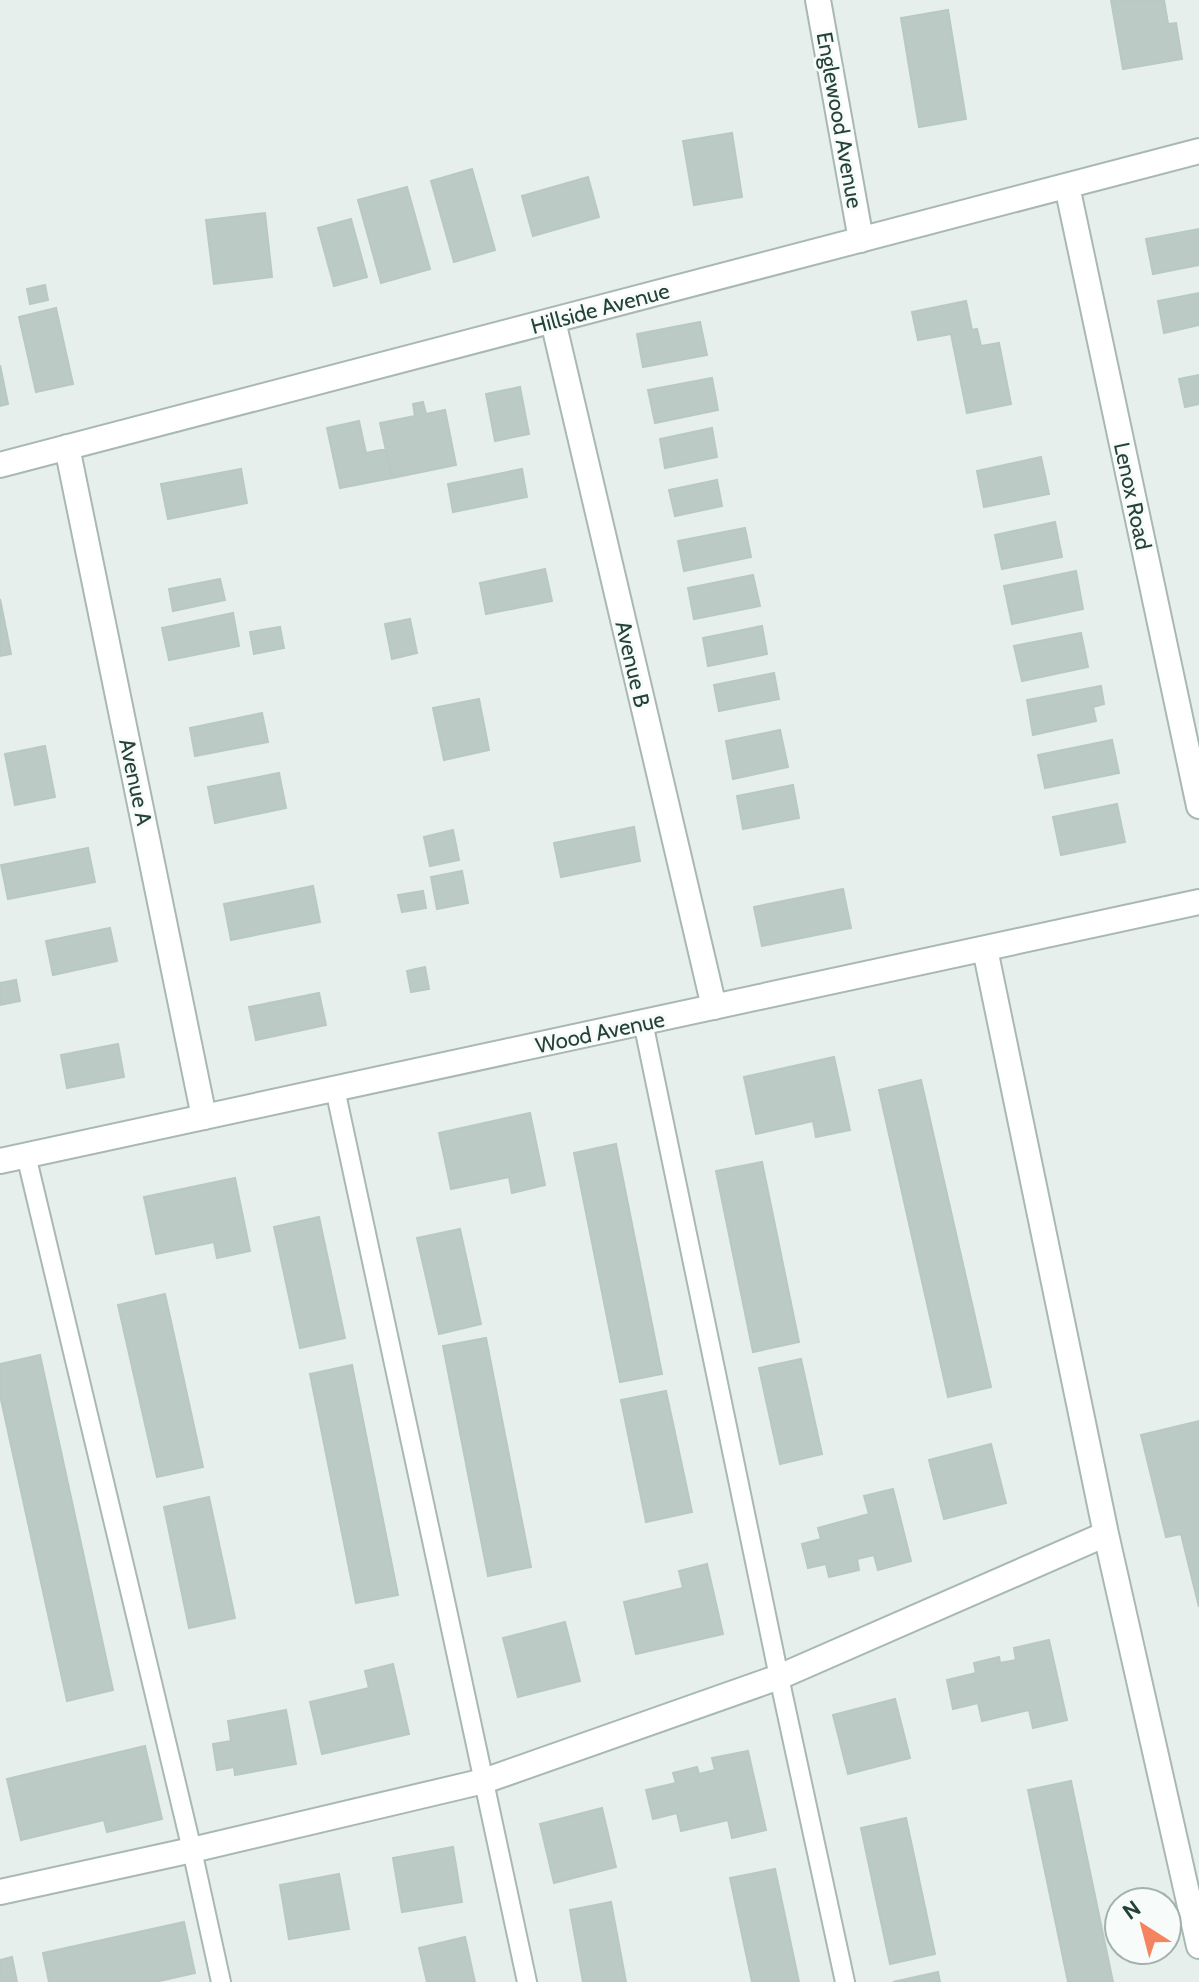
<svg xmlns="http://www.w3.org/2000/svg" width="1199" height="1982" font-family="Cabin,sans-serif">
<rect width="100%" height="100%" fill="#e6efeb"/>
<path fill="#bbcac4" stroke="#b8c9c2" stroke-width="2" d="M1111,0H1164L1168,24L1176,23L1182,59L1123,69Z
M948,10L966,119L919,127L901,18Z
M732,133L742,197L694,205L683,141Z
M472,169L495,250L454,262L431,181Z
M588,177L599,217L533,236L522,196Z
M407,187L430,269L381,283L358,200Z
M265,213L272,277L214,284L206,220Z
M351,219L367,277L334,286L318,228Z
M1199,229V265L1153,274L1146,239Z
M45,285L48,300L30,304L27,289Z
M1199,293V325L1164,333L1158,301Z
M966,301L972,330L977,329L981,346L999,343L1011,404L967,413L951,334L918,340L912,312Z
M56,308L73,384L36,392L19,317Z
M700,322L707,355L643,367L637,334Z
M0,365L8,404L0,406Z
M1199,375V404L1185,407L1179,379Z
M712,378L718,410L655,423L648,390Z
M520,387L529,434L495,441L486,394Z
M423,402L426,414L445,410L456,465L392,478L380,423L415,416L413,404Z
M359,421L366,453L386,449L392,478L340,488L327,428Z
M712,428L717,457L665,468L660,439Z
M1041,457L1049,494L984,507L977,471Z
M241,469L247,503L168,519L161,484Z
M522,469L527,497L453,512L448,484Z
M717,480L722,506L675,516L669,490Z
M1055,522L1062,557L1002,569L995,535Z
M745,528L751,557L684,571L678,541Z
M545,569L552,601L486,614L480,583Z
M1076,571L1083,609L1012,624L1004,586Z
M753,575L760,606L694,619L688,588Z
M220,579L225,600L173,611L169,589Z
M0,599L11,654L0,656Z
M233,613L239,646L169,660L162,628Z
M410,619L417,653L392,659L385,624Z
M762,626L767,654L708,666L703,638Z
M280,627L284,648L254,654L250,632Z
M1081,633L1088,667L1022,681L1014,646Z
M774,673L779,699L719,711L714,685Z
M1101,686L1104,704L1093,707L1096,721L1033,735L1027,700Z
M479,699L489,750L444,760L433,708Z
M262,713L268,742L195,756L190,728Z
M780,730L788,767L733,779L726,741Z
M1112,740L1119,773L1045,788L1038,755Z
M45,746L55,797L15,805L5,754Z
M279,773L286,808L215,823L208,787Z
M793,785L799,818L743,829L737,796Z
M1117,804L1125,842L1061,855L1053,817Z
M634,827L640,861L561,877L554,843Z
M453,830L459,860L430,866L424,837Z
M88,848L95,882L8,899L1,865Z
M462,871L468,903L437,909L431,877Z
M313,886L320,922L231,940L224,904Z
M843,889L851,928L762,946L754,907Z
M423,891L426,908L402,912L398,895Z
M110,928L117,961L53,975L46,941Z
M425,967L429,989L411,992L407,971Z
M16,980L20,1001L0,1005V983Z
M319,993L326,1025L256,1040L249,1007Z
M118,1044L124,1077L67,1088L61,1055Z
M834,1057L850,1130L816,1137L813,1121L756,1134L744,1077Z
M921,1080L991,1387L948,1397L879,1090Z
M530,1113L545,1185L512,1193L509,1177L451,1189L439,1133Z
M616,1144L662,1374L620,1382L574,1153Z
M762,1162L799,1342L753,1352L716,1171Z
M235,1178L250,1251L217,1258L214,1242L156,1254L144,1197Z
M319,1217L345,1338L300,1348L274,1227Z
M460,1229L481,1324L439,1334L417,1238Z
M165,1294L203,1467L157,1477L118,1305Z
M486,1338L531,1567L488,1576L443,1346Z
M40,1355L113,1690L67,1701L0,1395V1364Z
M801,1359L822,1454L780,1464L759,1368Z
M352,1365L398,1595L356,1603L310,1374Z
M666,1391L692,1512L646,1522L621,1400Z
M1199,1421V1607L1181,1534L1166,1537L1141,1435Z
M991,1444L1006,1503L944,1519L929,1460Z
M893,1489L911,1561L878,1570L874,1555L857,1559L859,1570L829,1577L826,1564L808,1568L802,1544L821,1539L818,1528L869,1514L864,1496Z
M209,1497L235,1618L189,1628L164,1507Z
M707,1564L723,1634L636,1654L624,1602L683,1588L679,1571Z
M565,1622L580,1681L518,1697L503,1638Z
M1049,1640L1067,1720L1033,1728L1029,1710L982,1721L978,1703L953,1709L947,1680L976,1673L974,1663L999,1657L1000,1663L1016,1660L1014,1648Z
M393,1664L409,1734L322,1754L310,1702L369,1688L365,1671Z
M895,1699L910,1758L848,1774L833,1715Z
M286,1710L296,1764L235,1775L234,1767L217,1770L213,1744L231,1741L228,1721Z
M145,1746L162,1819L107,1832L104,1820L21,1840L7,1779Z
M748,1751L766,1830L732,1838L728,1820L681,1831L677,1813L653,1819L646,1790L676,1783L673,1773L697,1767L699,1774L715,1770L712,1758Z
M1071,1781L1113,1982H1068L1028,1790Z
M602,1808L616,1867L554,1883L540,1824Z
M906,1818L935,1954L890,1964L861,1828Z
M453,1847L462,1902L402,1912L393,1858Z
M775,1869L799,1982H752L730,1878Z
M339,1874L349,1929L289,1939L280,1885Z
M611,1902L626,1982H583L570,1910Z
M184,1922L195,1973L155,1982H49L43,1953Z
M465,1937L475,1982H427L419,1948Z
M12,1957L17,1982H0V1960Z
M938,1972L940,1982H893Z"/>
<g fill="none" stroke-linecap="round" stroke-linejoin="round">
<defs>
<path id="service" d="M643,1022L779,1677L845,1982
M335,1089L527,1982
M26,1155L192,1850L221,1982"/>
<path id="minor" d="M818,0L861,240
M1067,186L1199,806
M553,321L714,1007
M67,447L204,1117
M0,465L1199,151
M985,949L1106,1534L1199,1946
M0,1892L192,1850L484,1781L779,1677L1106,1534"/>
<path id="tertiary" d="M0,1161L1199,902"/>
</defs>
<use href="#service" stroke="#a8b8b2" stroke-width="22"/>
<use href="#minor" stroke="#a8b8b2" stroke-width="28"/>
<use href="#tertiary" stroke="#a8b8b2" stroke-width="28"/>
<use href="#service" stroke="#fff" stroke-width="18"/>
<use href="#minor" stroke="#fff" stroke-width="24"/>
<use href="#tertiary" stroke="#fff" stroke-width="24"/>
</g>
<g text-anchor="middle" stroke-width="6" stroke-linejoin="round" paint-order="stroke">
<g font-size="22" fill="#24423a" stroke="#f7fbf9">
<text transform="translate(840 120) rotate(80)" y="8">Englewood Avenue</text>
<text transform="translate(600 308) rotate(-15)" y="8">Hillside Avenue</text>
<text transform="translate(1133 496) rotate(78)" y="8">Lenox Road</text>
<text transform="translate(633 664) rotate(77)" y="8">Avenue B</text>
<text transform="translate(136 782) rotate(78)" y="8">Avenue A</text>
<text transform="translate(600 1032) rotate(-12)" y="8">Wood Avenue</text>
</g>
</g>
<g transform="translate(1143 1926) rotate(324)"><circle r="38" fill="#f7fbf9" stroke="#a3b1ad" stroke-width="2"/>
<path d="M0-6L14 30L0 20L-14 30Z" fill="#f4845f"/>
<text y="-12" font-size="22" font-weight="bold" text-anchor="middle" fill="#24423a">N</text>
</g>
</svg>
